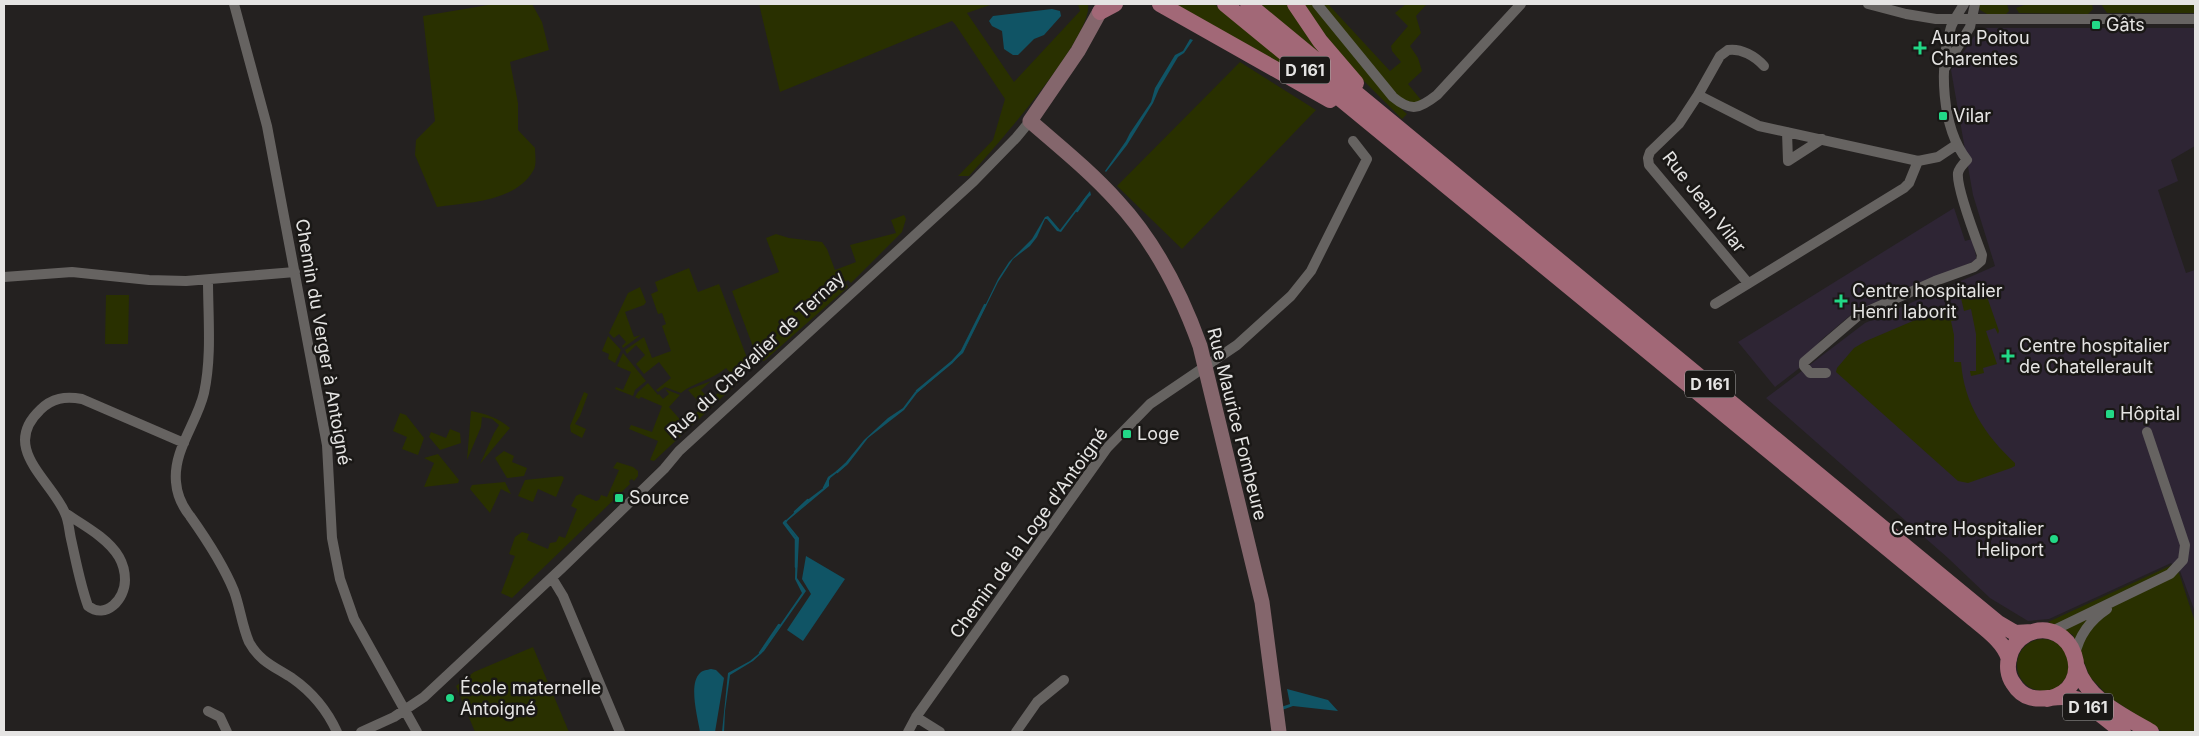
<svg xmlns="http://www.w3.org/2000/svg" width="2199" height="736" font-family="Inter,sans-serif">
<rect width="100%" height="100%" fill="#242120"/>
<path fill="#2e2534" d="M1980,28H2195V146L2171,160L2178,181L2158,190L2186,273L2195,270V612L2180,571L2171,563L2049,619L2028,621L1990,598L1948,558L1766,398L1865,323L1995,266L1973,195L1951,70Z
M1954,208L1965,241L1972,239L1977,260L1910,289L1907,287L1853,313L1820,341L1802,366L1775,387L1738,342Z"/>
<path fill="#293000" d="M494,4H532L542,22L549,50L510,62L518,103V130L535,148C535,155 537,166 533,171C515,202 469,202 437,207L415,155L416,140L435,121L423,16Z
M759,4H993L967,13L1014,82L1080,11L1078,4H1088C1094,35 993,150 969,176H958L993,140L1005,99L955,24L952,21L780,92Z
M1167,4H1214L1323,91Z
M1258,4H1291L1351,82Z
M1302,4H1313L1393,101L1407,114L1402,119L1349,66Z
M1322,4H1328L1390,71L1401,62L1392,51L1391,46L1408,26L1395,13L1406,4H1427L1416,16L1421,33L1410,46L1418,58L1422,71L1408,84L1421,100L1417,102L1407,103L1394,92Z
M1978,4H2007L2009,11L2006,14H1987L1980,10Z
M2027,4H2092L2093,9L2088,14L2019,13L2016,8Z
M2101,4H2195V13H2107Z
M1240,62L1316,110L1182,249L1117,186Z
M904,215L906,219L902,232L851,283L848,280L845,282L848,287L764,361L761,360L762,357L755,352L732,291L779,272L766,238L776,234L789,238L822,242L827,249L835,270L856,262L850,245L896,233L891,220Z
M689,268L698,292L719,284L749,363L746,375L654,461L650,460L658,441L629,429L631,425L652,432L662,406L641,397L639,399L635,397L638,392L648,383L658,395L659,394L663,399L669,394L665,389L680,395L669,407L684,424L703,407L688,390L711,381L701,390L710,400L735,378L726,368C711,381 694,382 681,393L665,387L658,392L656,390L671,378L659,362L644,374L636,364L645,355L636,345L627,354L625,350L644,337L652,358L671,351L662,326L666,324L662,313L658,314L651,294L658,291L655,282Z
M640,287L646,302L644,305L625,312L634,337L641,335L623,348L622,346L626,342L619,334L614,338L609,333L628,293Z
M1982,288L1985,291L1999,331L1998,334L1995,328L1986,331L1997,364L1983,368L1984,373L1971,376L1970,371H1976V334L1971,309L1964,311L1961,298L1964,295Z
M106,295H129L128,344H105Z
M1948,306L1954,309L1957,320L1951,321L1954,335V362H1961C1964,404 1985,435 2015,463V466L2011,468L1968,483L1958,481L1836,372L1837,368L1854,348L1866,341Z
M608,336L621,350L615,363L608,359L609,354L602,351Z
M623,353L646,381L635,390L633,396L615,389L616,387L623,390L631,372L617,366Z
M584,392L588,394L580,416L575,424L586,429L582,438L571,432L570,426Z
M471,411C487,414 498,418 510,428L480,464L494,433L499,425L492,419L482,417L481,427L467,460Z
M400,413L406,415L424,438L418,455L402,449L407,437L393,431Z
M450,429L460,433L461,443L440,450L429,437L431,432L446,438Z
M504,451L514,456L512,462L527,468L524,476L507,478L495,458Z
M438,454L459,480L458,483L424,487L434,463L424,458Z
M617,462L633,467L638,471V476L634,481L632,479L629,481L630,484L512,598L501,593L515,556L509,554L515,537L522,532L529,534L527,540L548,549L550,543L556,542L559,536L565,538L577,509L571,506L576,496L580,494L596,501L599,500L601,495L607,497L619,470L613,468Z
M562,476L564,478L556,497L538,489L533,502L518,496L525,480Z
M505,482L511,494L501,489L490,513L470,489L472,485Z
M2172,565L2179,573L2195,622V732H2163L2109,697L2090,677L2073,635L2048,622Z
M2017 665a26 26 0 1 1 52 0a26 26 0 1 1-52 0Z
M533,647L569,732H475L456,686L474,672Z"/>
<path fill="#105465" d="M1052,9L1060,11L1061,16L1044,35L1034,39L1018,55H1013L1004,49L1002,31L992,26L989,21L993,16Z
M1190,39L1193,40L1184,53L1178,57L1159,89L1153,103L1127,145L1106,172L1105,171L1126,141L1130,133L1151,102L1155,88L1175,55L1183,51Z
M1090,191L1091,195L1084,201L1061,232L1057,231L1047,219H1045L1037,237L1030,246L1013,259L998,282L963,353L917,393L904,410L868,438L848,464L829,479V486L786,522L799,538L797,578L806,591L764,651L753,661L730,675L725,711L724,732H722L728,673L750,661L762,651L802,593L795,579L796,537L784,522L810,498L826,486L828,477L842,467L864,440L888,418L903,408L915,392L955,359L965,347L998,279L1009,262L1032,239L1045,217L1048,216L1060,230Z
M806,556L845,579L803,641L787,630L811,594L802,579Z
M711,669L716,670L724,678L715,732H700C698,718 688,684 700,673C703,670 707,670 711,669Z
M1287,689L1328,700L1338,711L1293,706L1282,710L1281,707L1290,704Z"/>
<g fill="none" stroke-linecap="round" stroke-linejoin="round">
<path stroke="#105465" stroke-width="2.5" d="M1077,211L1087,197
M917,391L952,362L962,351L985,305
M837,472L846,464
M824,488L829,478
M795,512L808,500
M786,521L784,523L796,539V567
M760,653L779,625"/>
<path stroke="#666361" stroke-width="10" d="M234,4L267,126L327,445L332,538L340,579L354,619L417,732
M1317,4L1393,97C1411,112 1419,109 1437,95L1521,4
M1868,4L1906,14L1936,19H2195
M1945,68L1970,27L1975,4
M1698,95L1720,56L1728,50C1741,48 1755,56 1764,66
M1787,132L1788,161L1822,139
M4,277L72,272L149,280L186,281L295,272
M208,280C208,317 212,356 204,393C197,423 173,450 176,482C177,495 182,506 190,516C207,540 223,564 234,591C240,607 242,626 249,642C259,661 275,667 292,678C312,692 327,710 337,732
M1748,283L1649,165L1648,158L1650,152L1679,124L1698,95L1759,126L1918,161
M1715,304L1904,188L1909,183L1918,161L1938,157L1956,145
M1826,373H1810L1804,366V362L1859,315L1935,281L1974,267L1981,261L1982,255C1976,239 1956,187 1958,173C1959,168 1964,163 1967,160C1941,127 1939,66 1951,27C1954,19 1960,11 1964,4
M65,513C83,525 108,538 119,557C123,564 125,572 125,580C125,599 106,620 88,606C80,584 76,561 71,539C69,531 69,521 65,513C51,480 0,448 40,410C52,398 65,396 82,399L184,443
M552,578L563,596L620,732
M2050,632L2170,574L2183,560L2185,545L2147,432
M2075,655C2079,635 2089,621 2107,609
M208,711L220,717L227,732
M916,717L940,732
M361,732L394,717L424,697L563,567L664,469L679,451L974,181L1016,138L1030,121
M908,732L916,717L1107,448L1150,404L1237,345L1291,296L1311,271L1367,159L1353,141
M1016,732L1037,702L1064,680"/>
<path stroke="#84666c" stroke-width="15" d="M1104,4L1078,51L1030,121C1060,147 1091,172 1117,201C1155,242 1181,293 1200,346L1262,602L1279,732"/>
<path stroke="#a26877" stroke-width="16" d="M1160,4L1330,100
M1225,4L1970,616C1984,628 2004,641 2009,659
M1248,4L1998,623L2015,633L2032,632
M1295,4L1320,41L1356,83
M1100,12L1115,4
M2077,667C2086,699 2124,716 2151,732
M2047,699C2100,689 2073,613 2027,634C2018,639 2011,648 2009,658C2007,666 2008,676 2013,683C2030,711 2054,691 2076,699C2093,706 2109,722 2123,732"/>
</g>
<g fill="#22d887" stroke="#1a1816" stroke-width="2">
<rect x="2091" y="20" width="10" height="10" rx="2.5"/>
<path d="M1917.5 40.5h5v5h5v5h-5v5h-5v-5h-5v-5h5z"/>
<rect x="1938" y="111" width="10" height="10" rx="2.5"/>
<path d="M1838.5 293.5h5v5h5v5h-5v5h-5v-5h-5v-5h5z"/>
<path d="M2005.5 348.5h5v5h5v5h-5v5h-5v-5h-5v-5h5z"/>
<rect x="2105" y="409" width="10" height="10" rx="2.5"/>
<rect x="1122" y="429" width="10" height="10" rx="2.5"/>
<rect x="614" y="493" width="10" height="10" rx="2.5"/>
<circle cx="2054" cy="539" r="5"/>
<circle cx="450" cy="698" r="5"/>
</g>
<g text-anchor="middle" stroke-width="5" stroke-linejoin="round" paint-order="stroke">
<g fill="#1a1816" stroke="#a8a7a6" stroke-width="1">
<rect x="1280" y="56.5" width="50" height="27" rx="4"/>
<rect x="1685" y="370.5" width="50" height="27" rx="4"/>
<rect x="2063" y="693.5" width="50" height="27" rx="4"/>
</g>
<g font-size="16" font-weight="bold" fill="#e5e4e3">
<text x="1305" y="76">D 161</text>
<text x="1710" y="390">D 161</text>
<text x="2088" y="713">D 161</text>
</g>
<g font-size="18" fill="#e5e4e3" stroke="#1a1816" text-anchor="start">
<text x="2106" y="31">Gâts</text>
<text x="1931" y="44">Aura Poitou<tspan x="1931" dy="21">Charentes</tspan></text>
<text x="1953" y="122">Vilar</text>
<text x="1852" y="297">Centre hospitalier<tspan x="1852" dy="21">Henri laborit</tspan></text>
<text x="2019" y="352">Centre hospitalier<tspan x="2019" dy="21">de Chatellerault</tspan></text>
<text x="2120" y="420">Hôpital</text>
<text x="1137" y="440">Loge</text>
<text x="629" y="504">Source</text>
<text x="2044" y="535" text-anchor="end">Centre Hospitalier<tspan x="2044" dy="21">Heliport</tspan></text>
<text x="460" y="694">École maternelle<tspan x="460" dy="21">Antoigné</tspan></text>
</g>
<g font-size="18" fill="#e5e4e3" stroke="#1a1816">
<text transform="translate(1704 202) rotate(52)" y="6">Rue Jean Vilar</text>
<text transform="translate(323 342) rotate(80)" y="6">Chemin du Verger à Antoigné</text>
<text transform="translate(756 355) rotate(-43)" y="6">Rue du Chevalier de Ternay</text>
<text transform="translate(1237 424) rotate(76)" y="6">Rue Maurice Fombeure</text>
<text transform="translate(1029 533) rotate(-54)" y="6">Chemin de la Loge d'Antoigné</text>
</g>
</g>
<rect width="2199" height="736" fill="none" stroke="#e5e4e3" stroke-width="10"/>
</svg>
